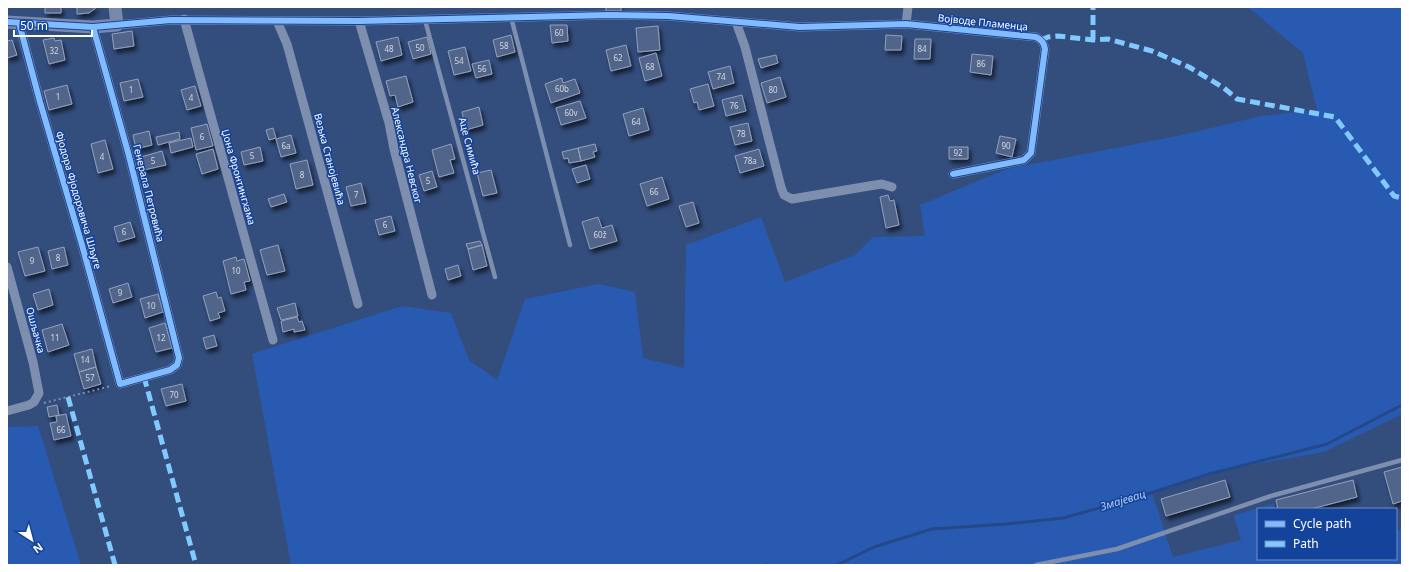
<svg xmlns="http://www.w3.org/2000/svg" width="1409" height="572" font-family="'Noto Sans',sans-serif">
<defs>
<filter id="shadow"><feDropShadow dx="2.5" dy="4" stdDeviation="2" flood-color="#0009"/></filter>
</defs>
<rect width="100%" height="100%" fill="#334d7d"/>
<path fill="#295ab2" d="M1248,7H1402V414L1324,452L1222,470L1152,493L1173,557L1241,540L1234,515L1273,504L1275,509H1258V559H1396V531L1402,529V565H291L252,354L402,306L451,313L469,360L497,380L525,299L599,284L635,292L643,358L684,368L686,245L761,217L785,282L855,255L873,237L925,236L920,205L1007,169L1182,135L1261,116L1317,110L1303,53Z
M38,426L81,565H7V427Z"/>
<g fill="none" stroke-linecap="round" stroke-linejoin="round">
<path stroke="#254889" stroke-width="3" d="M765,565H769
M837,565L874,547L932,529L1006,524L1063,518L1132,499L1209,474L1327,444L1402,405"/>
</g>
<path fill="#51658b" stroke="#92a1bc" filter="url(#shadow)" d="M45,7H61V13H45Z
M77,7H97L89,13L77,14Z
M606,7H621V11H606Z
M550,25H567L568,41L552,43Z
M658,26L660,50L638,52L636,28Z
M132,31L134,46L114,49L112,34Z
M511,35L515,52L497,57L493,40Z
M886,35L902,36L901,50H885Z
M398,37L402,55L381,61L376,42Z
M427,37L431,54L413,59L408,42Z
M54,38L55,41L61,40L65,60L49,64L43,40Z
M915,39H931L930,59H914Z
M12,40L17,55L7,58V41Z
M626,45L631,66L611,71L606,50Z
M465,47L471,71L454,75L448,51Z
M656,53L662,76L645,81L639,58Z
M972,54L993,56L991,75L970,72Z
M776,55L778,63L761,68L758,59Z
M489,60L492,74L476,78L472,64Z
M730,66L734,83L713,89L708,72Z
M406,76L413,102L398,107L395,95L390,96L386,81Z
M780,77L786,97L767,103L761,83Z
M562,78L563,83L575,79L580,93L551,103L545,84Z
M138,79L143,97L124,101L120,83Z
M708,84L714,106L699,110L697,102L694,103L690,89Z
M67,85L72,104L49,110L44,91Z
M195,86L201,106L187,110L181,90Z
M742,95L746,111L726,116L722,100Z
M580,101L586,118L561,125L556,108Z
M479,107L483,125L466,130L462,112Z
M643,108L649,130L629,136L623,114Z
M748,123L752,141L735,145L730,127Z
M207,124L213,146L196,150L191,128Z
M273,128L276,138L269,140L266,130Z
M149,131L152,145L136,149L133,135Z
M179,132L180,139L158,145L156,137Z
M291,135L296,153L281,157L276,139Z
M1000,136L1016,139L1012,157L996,153Z
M191,138L193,147L171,153L169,143Z
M105,140L113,169L98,173L91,144Z
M451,144L455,159L450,160L454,173L439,177L432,150Z
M595,144L597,151L593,152L595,157L581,161L578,148Z
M260,147L263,161L244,165L241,152Z
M949,147H968V159H949Z
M578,148L581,161L569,163L568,158L564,159L562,152Z
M213,149L218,169L202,174L196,154Z
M759,149L764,166L740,173L735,156Z
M162,151L166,165L144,170L141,157Z
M307,160L313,185L296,189L290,164Z
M586,165L590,179L577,183L572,169Z
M491,170L497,193L483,196L477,173Z
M432,171L437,187L424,191L419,175Z
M662,177L669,199L647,206L640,184Z
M361,183L366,203L351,206L346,187Z
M284,194L287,202L271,207L268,199Z
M888,195L890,201L894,200L899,225L886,228L880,197Z
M693,202L699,223L686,227L679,206Z
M391,216L395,231L379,235L375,220Z
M598,217L602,228L612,225L617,241L590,249L582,222Z
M130,222L135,237L118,242L114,227Z
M480,241L482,245L468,249L466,244Z
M278,245L285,271L267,275L260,250Z
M482,245L487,266L473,270L468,249Z
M38,247L45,271L25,276L18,252Z
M64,247L68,265L52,269L48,251Z
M236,257L237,261L244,259L250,281L244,282L246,290L231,294L223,261Z
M458,265L461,276L448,280L445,269Z
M128,283L132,297L113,303L109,289Z
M49,289L53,305L38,310L33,294Z
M216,292L218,298L221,297L225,311L218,313L220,318L210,321L203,296Z
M158,294L163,312L145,318L140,299Z
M295,303L298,316L281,320L277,308Z
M297,317L299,322L302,321L305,330L294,332V329L283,332L281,321Z
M165,323L172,348L156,352L149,328Z
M62,324L69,345L48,352L42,330Z
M214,335L217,346L206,349L203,338Z
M92,349L96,367L79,372L74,354Z
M96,367L101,384L84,389L79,372Z
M182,384L186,401L166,406L161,389Z
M57,405L59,415L49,417L47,407Z
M66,414L71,436L54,440L50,423L57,422L56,416Z
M1402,467V501L1393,504L1384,472Z
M1225,480L1230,497L1166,516L1161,499Z
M1353,480L1357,497L1311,509H1278L1276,500Z"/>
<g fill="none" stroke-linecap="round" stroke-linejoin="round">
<path stroke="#7e8eae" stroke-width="2" stroke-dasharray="2 3" stroke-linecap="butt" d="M44,403L111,386"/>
<path stroke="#7e8eae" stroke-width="4.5" d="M511,17L570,245
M425,20L495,277
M1036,565L1117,549L1271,496L1402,460"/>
<path stroke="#7e8eae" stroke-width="9" d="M184,19L273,340
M277,21L287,44L358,304
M359,21L389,123L394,149L432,295
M736,22L745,47L781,187L784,195L792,199L869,186L882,184L892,187
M19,23L40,102L82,245L120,384L170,370L177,365L179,358L129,156L93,27
M906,24L908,7
M117,25L171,20L359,21L609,15L668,16L800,27L906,24L1036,37C1042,40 1044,43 1045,49L1031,153L1024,160L953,174
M7,267L33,362L39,393L34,402L29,405L7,411"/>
<path stroke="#7989ab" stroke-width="13" d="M7,22L93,27L117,25L115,7"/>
<path stroke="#80caff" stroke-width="5" stroke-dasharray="10 5" stroke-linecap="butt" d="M1041,40L1048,37L1058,36L1093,40L1108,39L1152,51L1189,67L1224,88L1237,99L1335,117L1394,196L1402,198
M1093,40V7
M144,377L196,565
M68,397L115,565"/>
<defs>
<path id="cycleway" d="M7,22L93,27L171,20L359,21L609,15L668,16L800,27L906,24L1036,37C1042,40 1044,43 1045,49L1031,153L1024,160L953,174
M19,23L40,102L82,245L120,384L170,370L177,365L179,358L129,156L93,27"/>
</defs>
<use href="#cycleway" stroke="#14439c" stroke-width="8"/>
<use href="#cycleway" stroke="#80bcff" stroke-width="6"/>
</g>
<g text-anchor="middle" stroke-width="3" stroke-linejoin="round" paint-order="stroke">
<g font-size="8" fill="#d4d8e2">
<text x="559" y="36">60</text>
<text x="504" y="49">58</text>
<text x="420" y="51">50</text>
<text x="389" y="52">48</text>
<text x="922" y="52">84</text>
<text x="54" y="54">32</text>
<text x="618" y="61">62</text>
<text x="459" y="64">54</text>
<text x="981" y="67">86</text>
<text x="650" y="70">68</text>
<text x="482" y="72">56</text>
<text x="721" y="80">74</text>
<text x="562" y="92">60b</text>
<text x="131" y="93">1</text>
<text x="773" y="93">80</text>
<text x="58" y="100">1</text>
<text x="191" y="101">4</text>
<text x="734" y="109">76</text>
<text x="571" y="116">60v</text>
<text x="636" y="125">64</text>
<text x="741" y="137">78</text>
<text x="202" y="140">6</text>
<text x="286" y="149">6a</text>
<text x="1006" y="149">90</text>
<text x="958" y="156">92</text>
<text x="252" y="159">5</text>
<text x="102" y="160">4</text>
<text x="153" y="164">5</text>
<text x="750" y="164">78a</text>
<text x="302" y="178">8</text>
<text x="428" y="184">5</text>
<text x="654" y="195">66</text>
<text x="356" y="198">7</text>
<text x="385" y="228">6</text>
<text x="124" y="235">6</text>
<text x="600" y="238">60ž</text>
<text x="58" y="261">8</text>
<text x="32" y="264">9</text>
<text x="236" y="274">10</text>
<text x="120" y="296">9</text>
<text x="151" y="309">10</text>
<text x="55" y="341">11</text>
<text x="161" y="341">12</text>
<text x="85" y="363">14</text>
<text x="90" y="381">57</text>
<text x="174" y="398">70</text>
<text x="61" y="433">66</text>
</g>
<g font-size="10" fill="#fff" stroke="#14439c">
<text transform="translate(983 22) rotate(6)" y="4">Војводе Пламенца</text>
<text transform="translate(470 146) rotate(75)" y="4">Аце Симића</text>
<text transform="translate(407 155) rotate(76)" y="4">Александра Невског</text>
<text transform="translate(330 159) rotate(75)" y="4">Вељка Станојевића</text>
<text transform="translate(239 177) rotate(74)" y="4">Џона Фронтингхама</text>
<text transform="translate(149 193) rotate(76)" y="4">Генерала Петровића</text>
<text transform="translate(79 200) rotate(74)" y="4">Фјодора Фјодоровича Шљуге</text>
<text transform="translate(36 330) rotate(75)" y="4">Ошљачка</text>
</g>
<g font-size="11" font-style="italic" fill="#b6cffa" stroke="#14439c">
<text transform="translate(1123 500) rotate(-17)" y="4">Змајевац</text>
</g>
</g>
<rect width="1409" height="572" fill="none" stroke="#ffffff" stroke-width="16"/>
<rect x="1257" y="508" width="140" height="52" fill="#14439c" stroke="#728ec4"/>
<rect x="1265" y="521" width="20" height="6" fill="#80bcff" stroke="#728ec4"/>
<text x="1293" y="528" font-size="12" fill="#ffffff">Cycle path</text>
<rect x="1265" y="541" width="20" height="6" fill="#80caff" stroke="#728ec4"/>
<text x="1293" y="548" font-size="12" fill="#ffffff">Path</text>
<g transform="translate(32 540) rotate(144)" stroke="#14439c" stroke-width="3" paint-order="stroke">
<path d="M0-3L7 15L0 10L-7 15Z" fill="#ffffff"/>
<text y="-6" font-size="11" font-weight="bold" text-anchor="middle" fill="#ffffff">N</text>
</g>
<path d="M14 30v6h78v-6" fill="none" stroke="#ffffff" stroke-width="2"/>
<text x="20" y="30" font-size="12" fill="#ffffff" stroke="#14439c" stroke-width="3" paint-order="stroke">50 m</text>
</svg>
